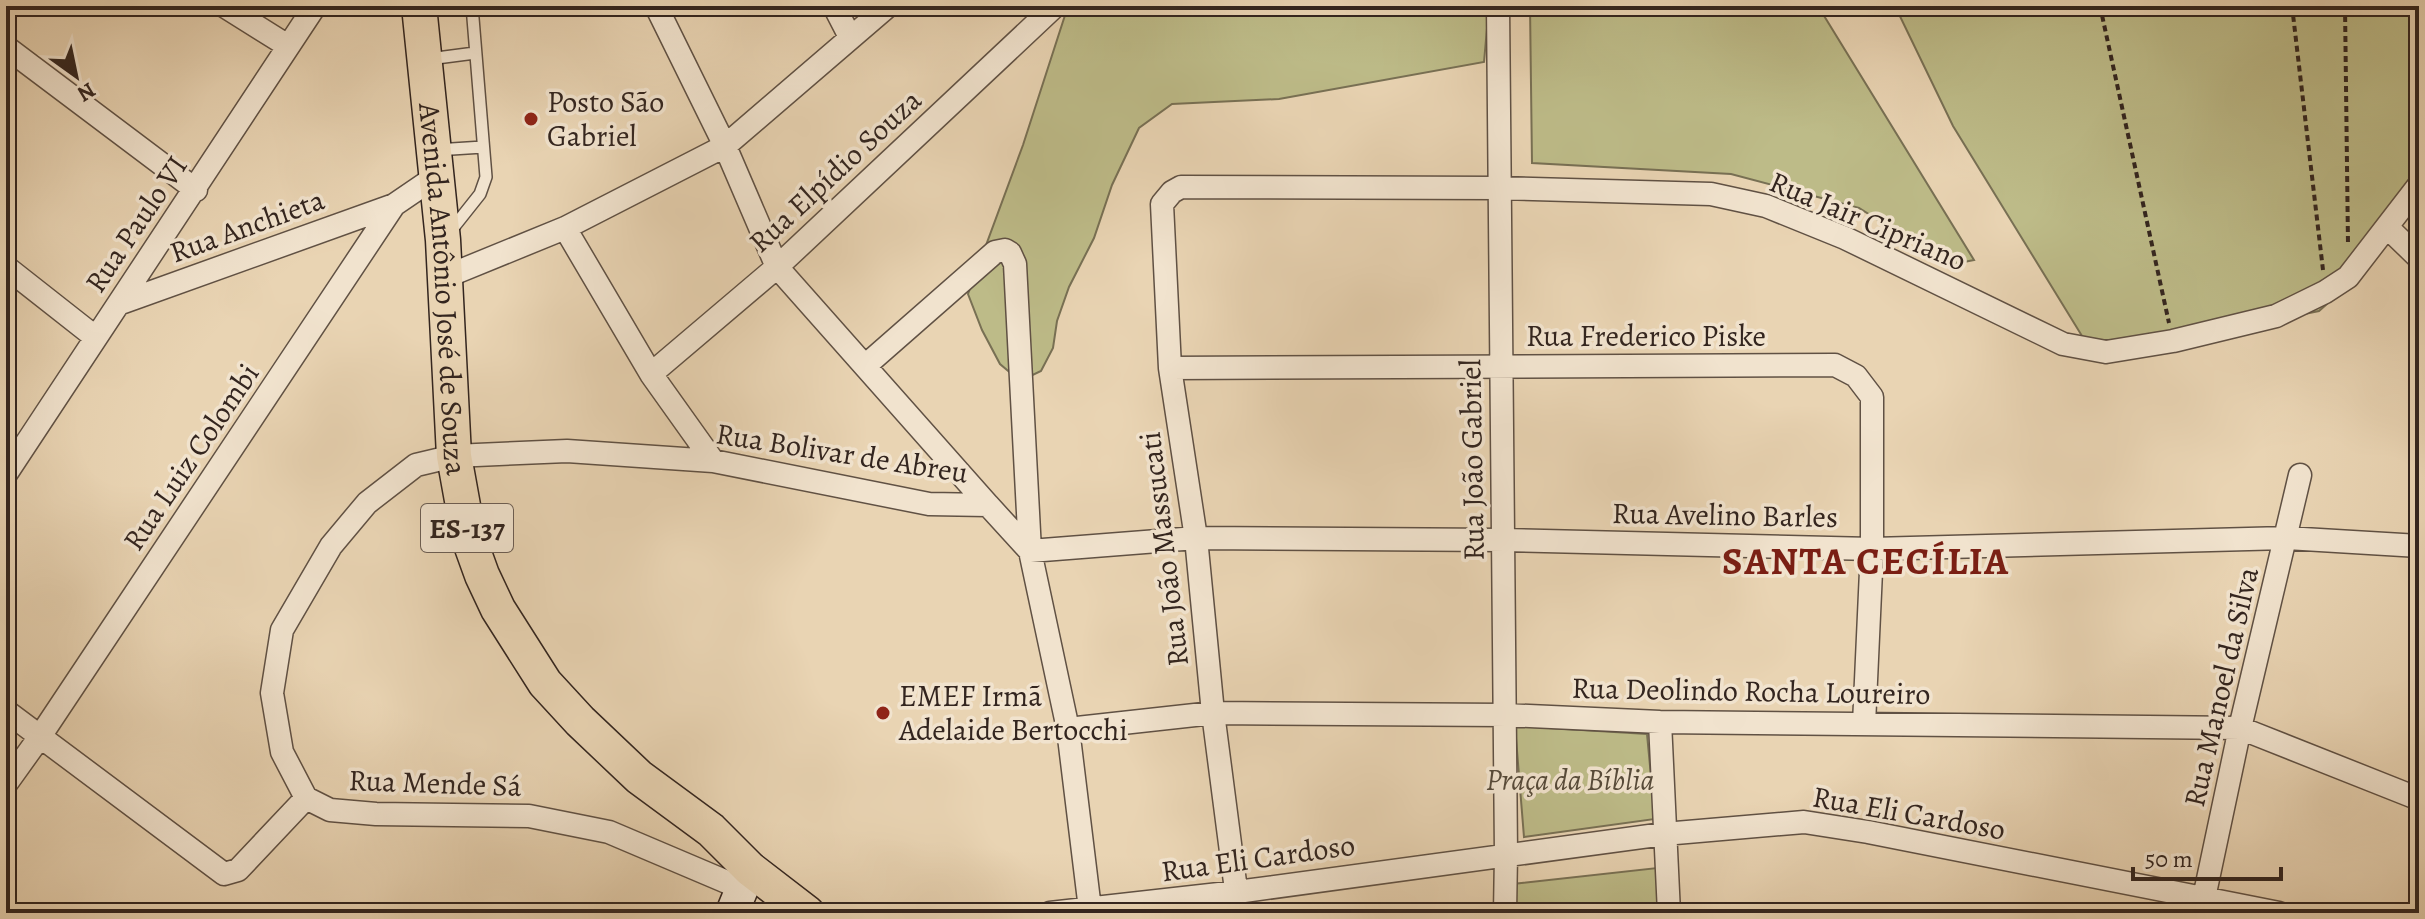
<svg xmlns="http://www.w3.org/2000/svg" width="2425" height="919" font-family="Alegreya,serif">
<rect width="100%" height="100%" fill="#e9d4b3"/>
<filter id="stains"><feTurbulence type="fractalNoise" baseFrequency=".0025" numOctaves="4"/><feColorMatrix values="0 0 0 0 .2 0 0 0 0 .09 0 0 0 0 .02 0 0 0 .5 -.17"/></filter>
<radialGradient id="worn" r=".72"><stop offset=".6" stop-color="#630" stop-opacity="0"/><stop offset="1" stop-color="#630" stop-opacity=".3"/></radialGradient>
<path fill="#bdbb88" stroke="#787054" stroke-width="2" d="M1068,6H1489L1484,62L1279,99L1172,104L1139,128L1112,185L1094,238L1069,287L1057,321L1053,348L1041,371L1020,381L1000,364L982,330L968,294L1023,145Z
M1530,6H1818L1974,260L1949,265L1859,208L1731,174L1532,163Z
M1895,6H2419V199L2365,270L2319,311L2215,332L2090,349L1953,126Z
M1515,726L1647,734L1655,819L1524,837Z
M1657,868L1658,913H1513V884Z"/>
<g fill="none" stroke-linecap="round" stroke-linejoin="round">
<defs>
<path id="lane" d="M429,59L475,53
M436,150L483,147
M449,233L480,194L486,177L472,6"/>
<path id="street" d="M224,6L288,46
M656,6L725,146L777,267L988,505
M834,6L850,37
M1498,6L1506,854L1505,913
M6,47L196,190
M565,228L651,374L713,461
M2388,228L2419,258
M6,267L95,337
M445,277L565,228L725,146L888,6
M121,303L394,205
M865,366L995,252L1005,250L1010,253L1015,264L1030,551L1196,538L1503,540L1872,549L2286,538L2419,546
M1170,368L1835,365L1856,376L1872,397V549L1864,724
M651,374L777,267L1055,6
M6,474L315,6
M6,711L224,874L238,870L306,798
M1660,722L1669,913
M1068,729L1213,713L1505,715L1660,722L2240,728L2419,799
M6,784L39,738L394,205L438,175
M741,888L609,832L529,816L376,814L330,810L306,798L282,752L272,693L282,630L331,546L367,503L416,465L454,456L567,451L713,461L929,504L988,505L1030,551L1068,729L1090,909
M2201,912L2240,728L2300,475
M1050,913L1237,892L1664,834L1804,822L1868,832L2279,913
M1239,913L1213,713L1196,538L1170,368L1162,204L1172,192L1181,187L1500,188L1711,194L1766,206L1845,238L2063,344L2106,352L2173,341L2276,316L2325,292L2348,277L2419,185"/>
<path id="secondary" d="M732,913L750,869"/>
<g id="primary">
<path id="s1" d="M419,6L443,240L454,456L469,539L482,575L498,609L545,683L580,721L639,777L711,830L750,869L807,913"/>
</g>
</defs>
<use href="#lane" stroke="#605144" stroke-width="14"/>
<use href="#street" stroke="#605144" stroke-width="25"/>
<use href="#secondary" stroke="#33251f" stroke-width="35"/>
<use href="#primary" stroke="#33251f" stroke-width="37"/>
<path stroke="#33251f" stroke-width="4" stroke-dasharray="6 4" stroke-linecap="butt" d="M2100,6L2169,323
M2292,6L2323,270
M2345,6L2348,244"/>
<use href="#lane" stroke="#f1e3ce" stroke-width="11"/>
<use href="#street" stroke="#f1e3ce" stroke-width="22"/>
<use href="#secondary" stroke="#f1e3ce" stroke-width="32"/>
<use href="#primary" stroke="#e9d4b3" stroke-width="34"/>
</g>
<g fill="#8f2418" stroke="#f1e3ce" stroke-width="3">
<circle cx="531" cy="119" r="8"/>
<circle cx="883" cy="713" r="8"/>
</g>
<g text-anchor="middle" stroke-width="7" stroke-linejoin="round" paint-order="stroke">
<rect fill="#f1e3ce" stroke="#6c5e54" stroke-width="2" x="421" y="504" width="92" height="48" rx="6"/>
<g font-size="28" font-weight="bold" fill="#33251f">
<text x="467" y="538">ES-137</text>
</g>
<g font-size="30" fill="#33251f" stroke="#f1e3ce" text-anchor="start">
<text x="547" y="112">Posto São<tspan x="547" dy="34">Gabriel</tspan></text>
<text x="899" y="706">EMEF Irmã<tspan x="899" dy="34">Adelaide Bertocchi</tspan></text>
</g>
<g font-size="30" fill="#33251f" stroke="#f1e3ce">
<text transform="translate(835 171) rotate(-43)" y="10">Rua Elpídio Souza</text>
<text transform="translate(1868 221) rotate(23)" y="10">Rua Jair Cipriano</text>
<text transform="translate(136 224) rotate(-56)" y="10">Rua Paulo VI</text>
<text transform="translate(247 226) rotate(-20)" y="10">Rua Anchieta</text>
<text dy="10" stroke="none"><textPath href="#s1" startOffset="284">Avenida Antônio José de Souza</textPath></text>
<text x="1646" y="346">Rua Frederico Piske</text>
<text transform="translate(842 453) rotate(9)" y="10">Rua Bolivar de Abreu</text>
<text transform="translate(191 457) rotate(-56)" y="10">Rua Luiz Colombi</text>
<text transform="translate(1472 460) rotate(-91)" y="10">Rua João Gabriel</text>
<text transform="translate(1725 515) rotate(1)" y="10">Rua Avelino Barles</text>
<text transform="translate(1164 549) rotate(-97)" y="10">Rua João Massucati</text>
<text transform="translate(2221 687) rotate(-77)" y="10">Rua Manoel da Silva</text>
<text transform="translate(1751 691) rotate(1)" y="10">Rua Deolindo Rocha Loureiro</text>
<text transform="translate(435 783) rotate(2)" y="10">Rua Mende Sá</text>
<text transform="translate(1909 813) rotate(10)" y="10">Rua Eli Cardoso</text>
<text transform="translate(1258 858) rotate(-8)" y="10">Rua Eli Cardoso</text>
</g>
<g font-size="30" font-style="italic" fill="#564a39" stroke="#f1e3ce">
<text x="1570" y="790">Praça da Bíblia</text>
</g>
<g font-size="38" font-weight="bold" letter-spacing="2" fill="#7a1f14" stroke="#f1e3ce">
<text x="1866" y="574">SANTA CECÍLIA</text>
</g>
</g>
<rect width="2425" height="919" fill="none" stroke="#e9d4b3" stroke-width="32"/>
<rect x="8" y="8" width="2409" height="903" fill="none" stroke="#33251f" stroke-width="4"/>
<rect x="16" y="16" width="2393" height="887" fill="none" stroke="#33251f" stroke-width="2"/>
<g transform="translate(76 76) rotate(147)" stroke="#f1e3ce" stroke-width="6" paint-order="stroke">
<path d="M0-6L14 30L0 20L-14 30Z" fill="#33251f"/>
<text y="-12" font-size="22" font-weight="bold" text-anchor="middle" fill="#33251f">N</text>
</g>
<path d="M2133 867v12h148v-12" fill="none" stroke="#33251f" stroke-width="4"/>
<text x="2145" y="867" font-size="24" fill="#33251f" stroke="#f1e3ce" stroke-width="6" paint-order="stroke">50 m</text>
<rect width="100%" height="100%" filter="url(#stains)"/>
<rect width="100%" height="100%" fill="url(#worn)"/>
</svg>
